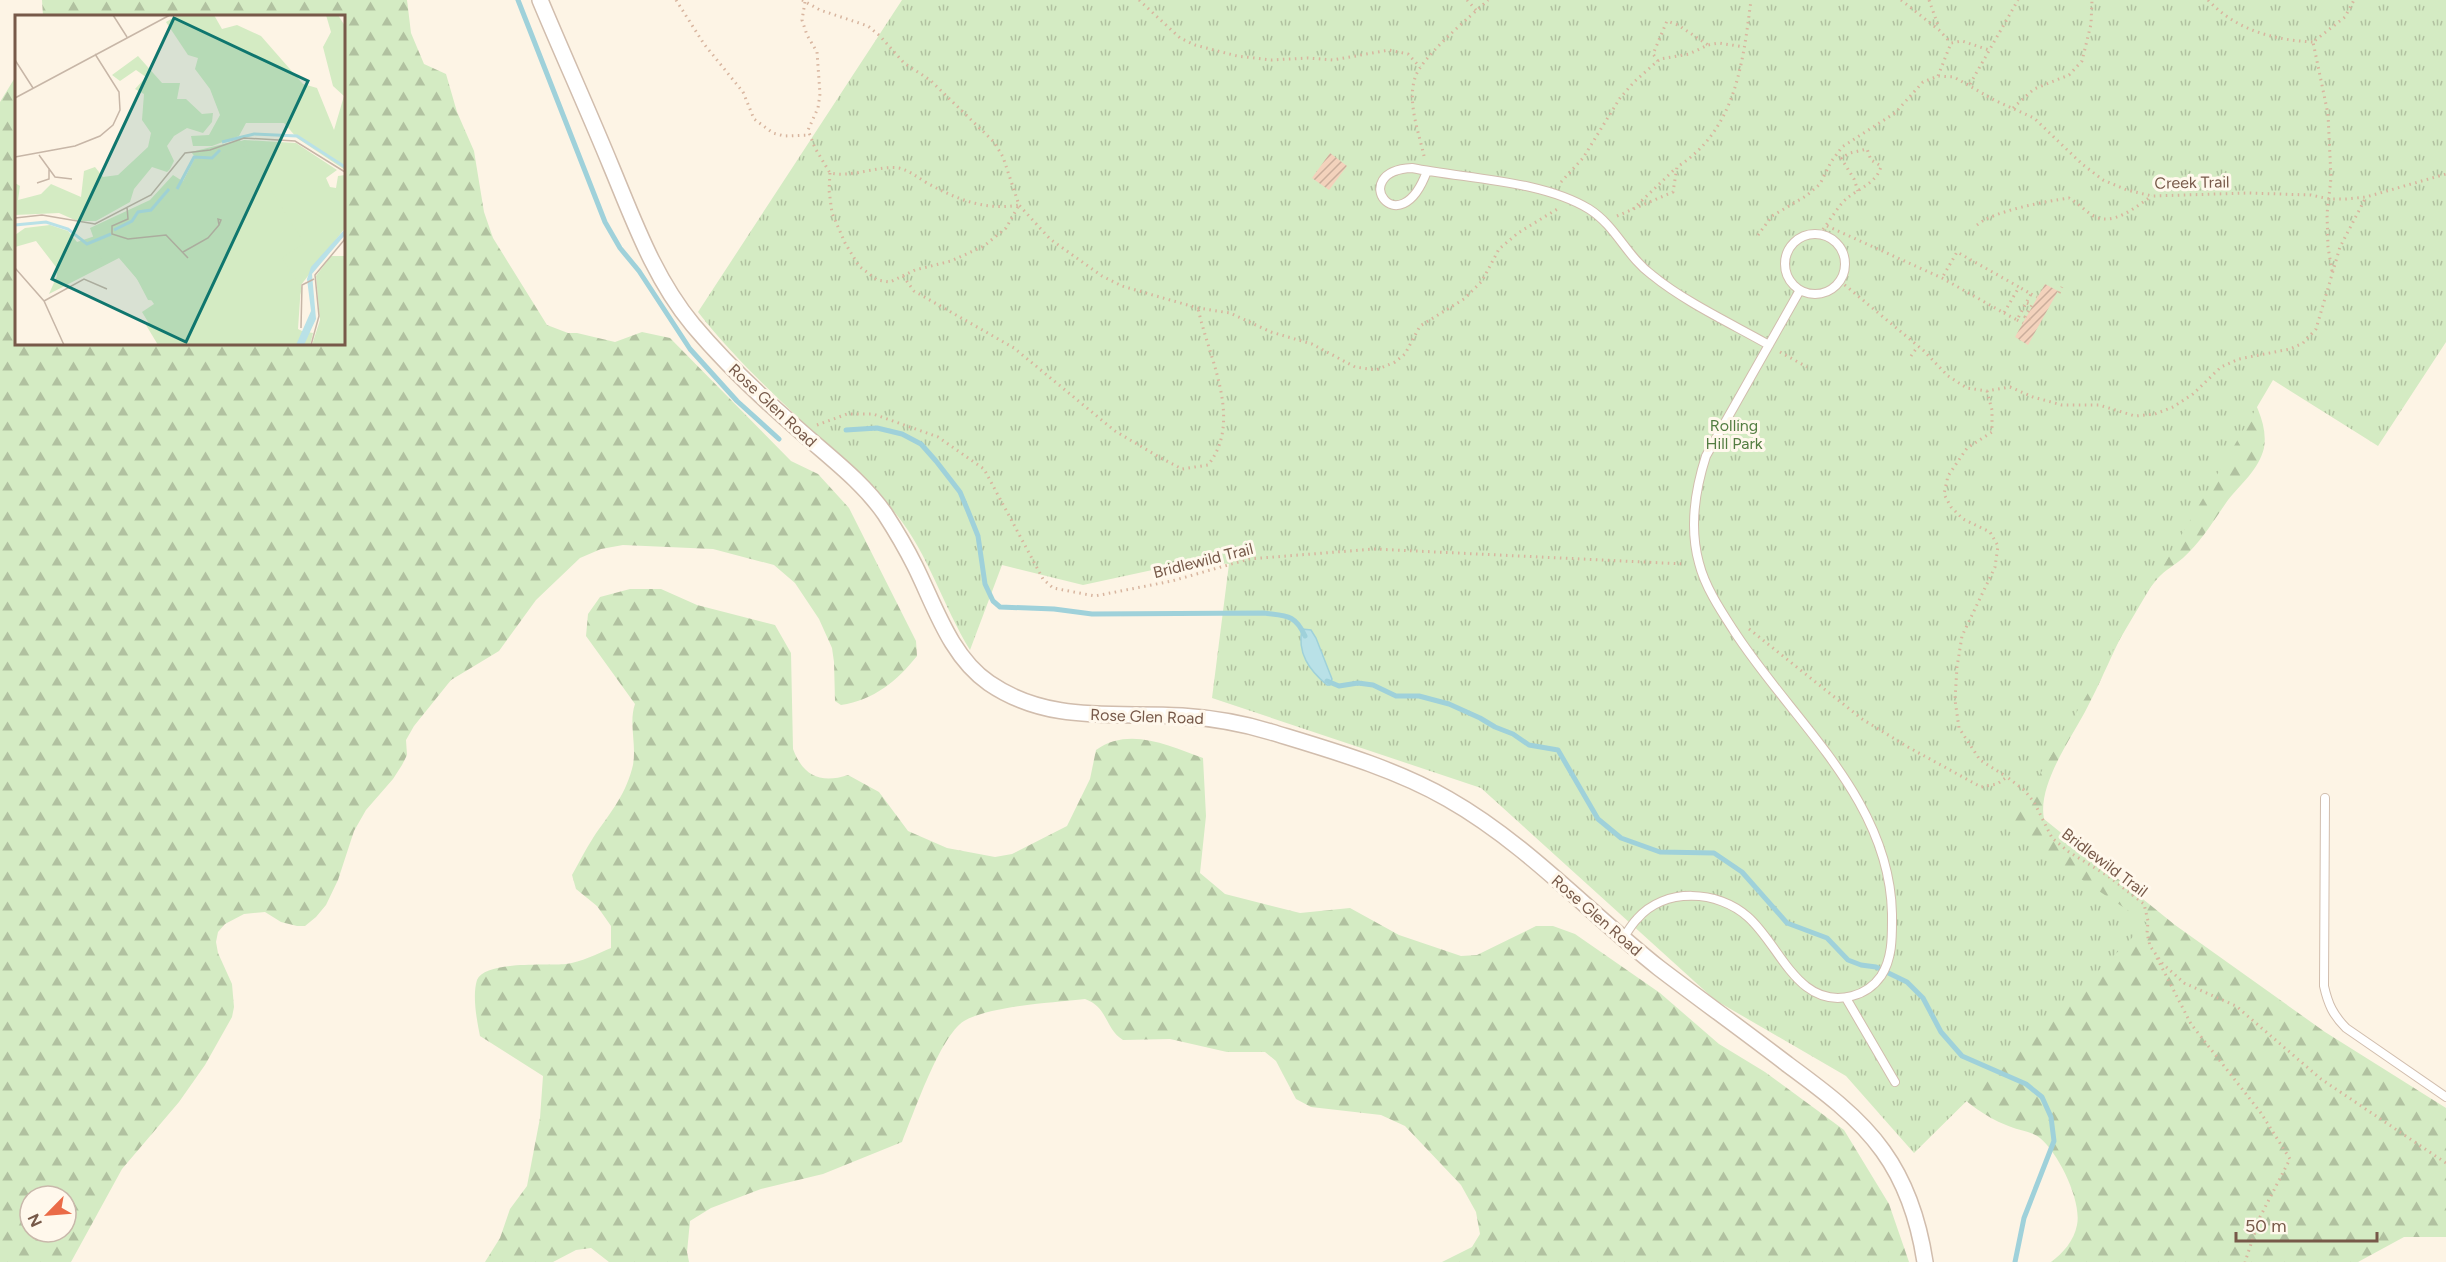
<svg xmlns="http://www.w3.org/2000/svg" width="2446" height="1262" font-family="Figtree,sans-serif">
<defs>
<pattern id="forest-firs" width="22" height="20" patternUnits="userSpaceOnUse" patternTransform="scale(1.5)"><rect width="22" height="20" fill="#d4ebc3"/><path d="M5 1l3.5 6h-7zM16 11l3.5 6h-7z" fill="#b1c1a0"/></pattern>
<pattern id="park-tufts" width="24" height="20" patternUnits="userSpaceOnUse" patternTransform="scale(1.5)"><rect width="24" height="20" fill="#d4ebc3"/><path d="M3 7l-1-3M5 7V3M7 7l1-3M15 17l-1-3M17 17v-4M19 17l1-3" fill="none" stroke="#b1c1a0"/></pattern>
<pattern id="building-hatch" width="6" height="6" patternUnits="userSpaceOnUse" patternTransform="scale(1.5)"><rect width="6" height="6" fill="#f3d2bc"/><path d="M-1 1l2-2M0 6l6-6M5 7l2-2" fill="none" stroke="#caad9b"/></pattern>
</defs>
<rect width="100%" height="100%" fill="#fdf4e5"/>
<path fill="url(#forest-firs)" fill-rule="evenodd" d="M42,0H407L411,33L424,64L446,74L457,112L474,151L484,212L493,238L547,325L568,333H577L615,342L642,332L670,338L791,461L818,474L849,508L916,641L917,656C897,681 874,700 841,705L835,701L834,662L832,648L819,619L795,583L774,565L713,549L623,545L601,549L580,558L536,600L499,651L451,680L414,726L406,740L407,755L402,765L393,779L366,810L354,831L338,880L326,905L316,917L305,926H297L281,922L265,912L244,914L225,924L218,932L216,942L218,953L232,984L234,1007L232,1017L205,1065L179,1102L122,1169L71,1262H0V102L16,76V344H344V16H43ZM30,1196H66V1232H30Z
M2246,383C2255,404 2268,424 2264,448C2259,469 2241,484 2228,500C2214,520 2201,542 2183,558C2175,565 2165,570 2158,578C2127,614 2110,664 2088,706C2073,736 2037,784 2044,819L2175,925L2325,1032L2446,1108V1237H2404L2358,1262H2051C2063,1253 2074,1241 2077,1225C2082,1201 2059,1154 2040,1138C2032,1131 2016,1130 2006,1125C1985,1117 1969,1103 1952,1090L1717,481Z
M630,589H661L697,605L775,625L791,653L793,749C803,776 821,784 848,775L879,792L908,831L947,848L995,857L1012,854L1067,826L1090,779L1096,750C1129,726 1170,746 1203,758L1206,816L1200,873L1225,894L1300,913L1350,908L1399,935L1461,956L1477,955L1536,926H1553L1575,934L1660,993L1719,1044L1765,1072L1844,1130L1889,1204L1909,1262H1442L1472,1247L1480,1234L1476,1212L1461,1185L1405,1126L1381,1115L1311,1107L1296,1099L1276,1061L1265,1052H1227L1170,1039L1123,1040C1105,1029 1108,1007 1085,999C1053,1003 992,1005 964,1021C940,1036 914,1113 902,1142L823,1174L761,1189L711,1208L690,1221L687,1252L689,1262H609L591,1248L576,1250L553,1262H485L500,1238L510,1209L527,1186L540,1118L543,1076L480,1036C477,1021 472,996 477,980C485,960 548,966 566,964C581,962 597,954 611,948V926L597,906L576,889L572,875C579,863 585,850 593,838C609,814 624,798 632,769C638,748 628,724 635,704L586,636L588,614L600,597Z"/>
<path fill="url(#park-tufts)" d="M902,0H2446V342L2378,446L2273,380L2007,830L2147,923L1914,1153L1846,1076L1715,1000L1481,788L1212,698L1229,564L1194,561L1083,585L1002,565L970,650C943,606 929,555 896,514C877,490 854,470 832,449C785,405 738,363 698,312Z"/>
<path fill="#b9e1e7" stroke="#9fd1da" stroke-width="1.5" d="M1302,629L1311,630L1316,638L1332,679L1330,685H1327C1309,670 1297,653 1302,629Z"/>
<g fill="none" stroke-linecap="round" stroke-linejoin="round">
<path stroke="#9fd1da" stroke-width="5" d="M518,0L605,222L620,248L639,271L690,349L737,401L779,439
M846,430L877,428L902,434L921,444L936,461L960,492L968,511L978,536L985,584L993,601L1000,607L1054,609L1092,614L1264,613C1286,616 1295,614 1305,636
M1327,681L1339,686L1358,683L1373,685L1396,696H1419L1449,704L1480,718L1495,727L1513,734L1529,745L1558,750L1598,819L1621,838L1660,852L1714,853L1742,872L1787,923L1827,938L1848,960L1861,965L1876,967L1907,982L1923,998L1941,1032L1962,1056L2026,1084L2042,1097L2051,1117L2054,1141L2024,1218L2015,1262"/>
</g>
<path fill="url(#building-hatch)" d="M1330,153L1347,166L1329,190L1312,178Z
M2045,284L2058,291L2028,345L2015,337Z"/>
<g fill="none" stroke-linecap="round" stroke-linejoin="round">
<defs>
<path id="service" d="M1427,171C1399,248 1346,171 1412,168C1467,179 1541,180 1589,209C1616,226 1627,257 1652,275C1685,302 1732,324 1769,345
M1785 264a30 30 0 1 1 60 0a30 30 0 1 1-60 0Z
M2325,798L2324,986C2328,1004 2333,1015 2346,1028L2446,1097
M1624,937C1628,931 1632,924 1637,919C1665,887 1718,890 1748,917C1780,945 1798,1010 1852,996C1864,993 1874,986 1881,976C1893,958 1892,935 1892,914C1890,799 1792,721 1734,631C1721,611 1705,587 1699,563C1689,527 1695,490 1706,456L1800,290
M1846,998L1895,1082"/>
<path id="minor" d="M540,0C563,55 588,110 611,166C634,221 654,278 693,325C725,363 762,398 799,430C829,457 862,481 885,514C896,531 906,548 915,566C935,606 950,656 989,683C1049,724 1115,712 1182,716C1212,718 1242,723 1271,732C1330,750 1394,768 1448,799C1527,844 1588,912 1659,968C1701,1000 1744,1031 1787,1064C1821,1089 1858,1116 1883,1151C1906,1183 1919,1223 1925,1262"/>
</defs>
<use href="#service" stroke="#d1bdad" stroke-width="10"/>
<use href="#minor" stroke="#d1bdad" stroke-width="18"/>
<path stroke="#d8b59f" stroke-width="3" stroke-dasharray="1.5 4.5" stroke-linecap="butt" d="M676,0L704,44L743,92L754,119L773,133L784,136L810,135
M802,0L820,10L868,26L880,36L904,63L930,80L994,142L1003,157L1019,205L1050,239L1102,276L1122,286L1163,298L1198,308L1230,313L1271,332L1312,344L1355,367L1376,370L1395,362L1405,354L1420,326L1464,299L1482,281L1499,249L1518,233L1559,208
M1139,0L1180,38L1195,45L1237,56L1271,60L1308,58L1333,60L1389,50L1408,54L1420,67
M1467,0L1476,10
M1901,0L1939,30L1951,43
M1929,0L1939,28
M2208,0C2236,30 2273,40 2313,42
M805,2L802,20L807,35L817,52L820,94L818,108L808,130L815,148L830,173C852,178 879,165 899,168C910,171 917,177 927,183C956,199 985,211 1019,205
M1658,61L1653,54L1667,21L1678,25L1708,45
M1938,76L1951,43L1962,41L1989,50
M1970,84L2018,0
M2013,108L2034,89L2069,75L2082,61L2091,24L2092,0
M1424,156C1419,133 1407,102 1415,78C1421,57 1471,16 1488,0
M1841,158L1854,179L1858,191
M830,173L829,190L832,213L845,243L859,266L877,280L890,282L915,270L951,261L984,246L1006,228L1019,205
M1561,182L1583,158L1620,98L1634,82L1660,59L1689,54L1708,45L1719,43L1744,47
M1633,209L1676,168
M1617,216L1673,192L1677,167C1736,130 1743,62 1751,0
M1977,225C1993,211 2047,201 2069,198C2078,203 2084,210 2092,215C2113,228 2136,206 2152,196
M1827,226L1942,278L2004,313L2019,287L1957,252L1942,278
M1819,234C1829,223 1835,210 1846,199C1858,189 1878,182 1881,166L1871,160L1867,149L1850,153L1841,158
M1758,235L1772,216L1806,196L1820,184L1831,162L1842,147L1895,113L1923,82L1938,76L1954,77L1994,100L2034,118L2082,164L2103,180L2127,190L2152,196L2248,193L2311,195L2329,199H2346L2366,197L2446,174
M2332,271L2328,247L2327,214L2331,178L2328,114L2313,42L2345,17L2354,0
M903,276L914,291L1014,348L1115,431L1159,457L1182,469L1208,465C1244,420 1208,357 1198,308
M1840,281L1924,351L1948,376L1967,388L1987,391L2010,387L2033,397L2062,405H2099L2135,416L2155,414L2173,407L2193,394L2221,367L2239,359L2290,349L2303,343L2316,329L2340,247L2366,197
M2059,293L2062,287
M2031,294L2037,297
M2027,303L2032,305L2025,317L2031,320
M2004,313L2017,320L2031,294L2019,287
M2017,320L2023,323
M1780,352L1807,367
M1911,356L1918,346
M1987,391L1992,410V432L1967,448L1948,476L1944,494L1951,507L1963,519L1990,532L1998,546L1995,567L1962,636L1957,667L1955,700L1959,728L1980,760L2007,777
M817,425L847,414H873L938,437L984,469L1043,579L1053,588L1095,596L1172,581L1249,559L1374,549L1685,564
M1749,629L1862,719L1908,747L1981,787L1997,784L2007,777L2024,790L2034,802L2052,838L2069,852L2108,876L2144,904L2148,921L2147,933L2150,946L2162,963L2184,983L2236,1006L2321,1079L2446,1163
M2157,958L2191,1024L2261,1113L2290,1159L2260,1217L2245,1262"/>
<use href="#service" stroke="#fff" stroke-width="8"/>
<use href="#minor" stroke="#fff" stroke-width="15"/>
</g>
<g text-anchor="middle" stroke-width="6" stroke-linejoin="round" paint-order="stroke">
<g font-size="16" fill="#775949" stroke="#fff8ec">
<text transform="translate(2192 182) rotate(-1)" y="6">Creek Trail</text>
<text transform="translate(773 405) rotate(43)" y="6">Rose Glen Road</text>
<text transform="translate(1203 560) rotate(-14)" y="6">Bridlewild Trail</text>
<text transform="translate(1147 716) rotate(2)" y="6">Rose Glen Road</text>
<text transform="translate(2105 862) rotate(37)" y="6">Bridlewild Trail</text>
<text transform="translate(1597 915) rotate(41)" y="6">Rose Glen Road</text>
</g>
<g font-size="16" fill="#537d41" stroke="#fff8ec">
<text x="1734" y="431">Rolling<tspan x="1734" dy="18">Hill Park</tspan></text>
</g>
</g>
<g transform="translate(15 15)">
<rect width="330" height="330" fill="#fdf4e5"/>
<path d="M163,0H199L207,14L222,10L246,21L288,69L302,73L319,115L329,81L318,71L308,32L316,17L311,0H323L330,11V155L282,123L269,108H231L224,121L197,131H178L176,121L194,120L205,100L195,74L180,54L183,43L173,40L151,7ZM123,41L147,68H165L162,84H171L187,99L198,98L197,107L188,118L172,113L159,121L152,131L159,146L155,154L152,157L137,152L119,174L115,187L81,206H62L44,198L0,200V168L5,171L3,185L26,179L36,169L66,182L69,156L80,152L88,162L103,160L133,132L136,118L127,105L129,79L120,74L131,62L121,55L105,66L97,60ZM229,125L281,128L322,155L311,163L315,172L321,173L323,161L330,160V213L286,270L283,314L289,317L281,330H143L131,310L148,303L164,174L181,141ZM35,210L53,216L62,227L89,218L146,286L133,285L122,264L104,243L34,279L42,261L41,252L21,226L0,232V220L10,213Z" fill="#d4ebc3"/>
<path d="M225,125L289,228L267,243L287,273L275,314L298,318L295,330H147L127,297L139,289L105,239L88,249L75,213L135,185L158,160L172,169L183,145L176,137ZM316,241H330V330H297L305,305L301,261Z" fill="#d4ebc3"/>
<path d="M330,214V220L297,259L301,304L289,330H281L296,296L292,264L296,252Z" fill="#b9e1e7"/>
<path fill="none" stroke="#b9e1e7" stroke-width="3" d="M207,127L239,119L282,121L330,152M162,174L179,142L197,143L205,135M0,210L31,207L53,214L72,229L96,219M99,215L117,206L123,197L136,195L154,174"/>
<path fill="none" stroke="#c7b6a7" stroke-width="1.5" d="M98,0L112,22M0,45L18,73M0,83L155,0M24,140L40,162L57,164M0,142L60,131L85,121L98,110L105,95L104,77L80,39M22,168L34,164V153M112,192L113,204L97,211V219L113,224L151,220L173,243M0,203L27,200L80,209L136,180L170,138L195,135L229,123L280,126L330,157M168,237L193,223L204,210L203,204L206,205L204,210M0,253L29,286L49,330M29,286L69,264L92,274M286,313L287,270L299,264M296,330L304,301L300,260L330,224"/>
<path fill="#0f766e" fill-opacity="0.15" stroke="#0f766e" stroke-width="3" d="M159,3L293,66L171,327L37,264Z"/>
<rect width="330" height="330" fill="none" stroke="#775949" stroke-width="3"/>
</g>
<g transform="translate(48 1214) rotate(245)"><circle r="28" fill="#fff8ec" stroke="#c9b8ab" stroke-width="1.5"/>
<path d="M0-4.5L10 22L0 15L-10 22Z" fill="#ea6b47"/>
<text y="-9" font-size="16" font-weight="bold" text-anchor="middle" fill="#775949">N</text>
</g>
<path d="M2236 1232v9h141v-9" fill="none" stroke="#775949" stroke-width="3"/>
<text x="2245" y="1232" font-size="18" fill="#775949" stroke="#fff8ec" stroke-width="4.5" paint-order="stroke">50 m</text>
</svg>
